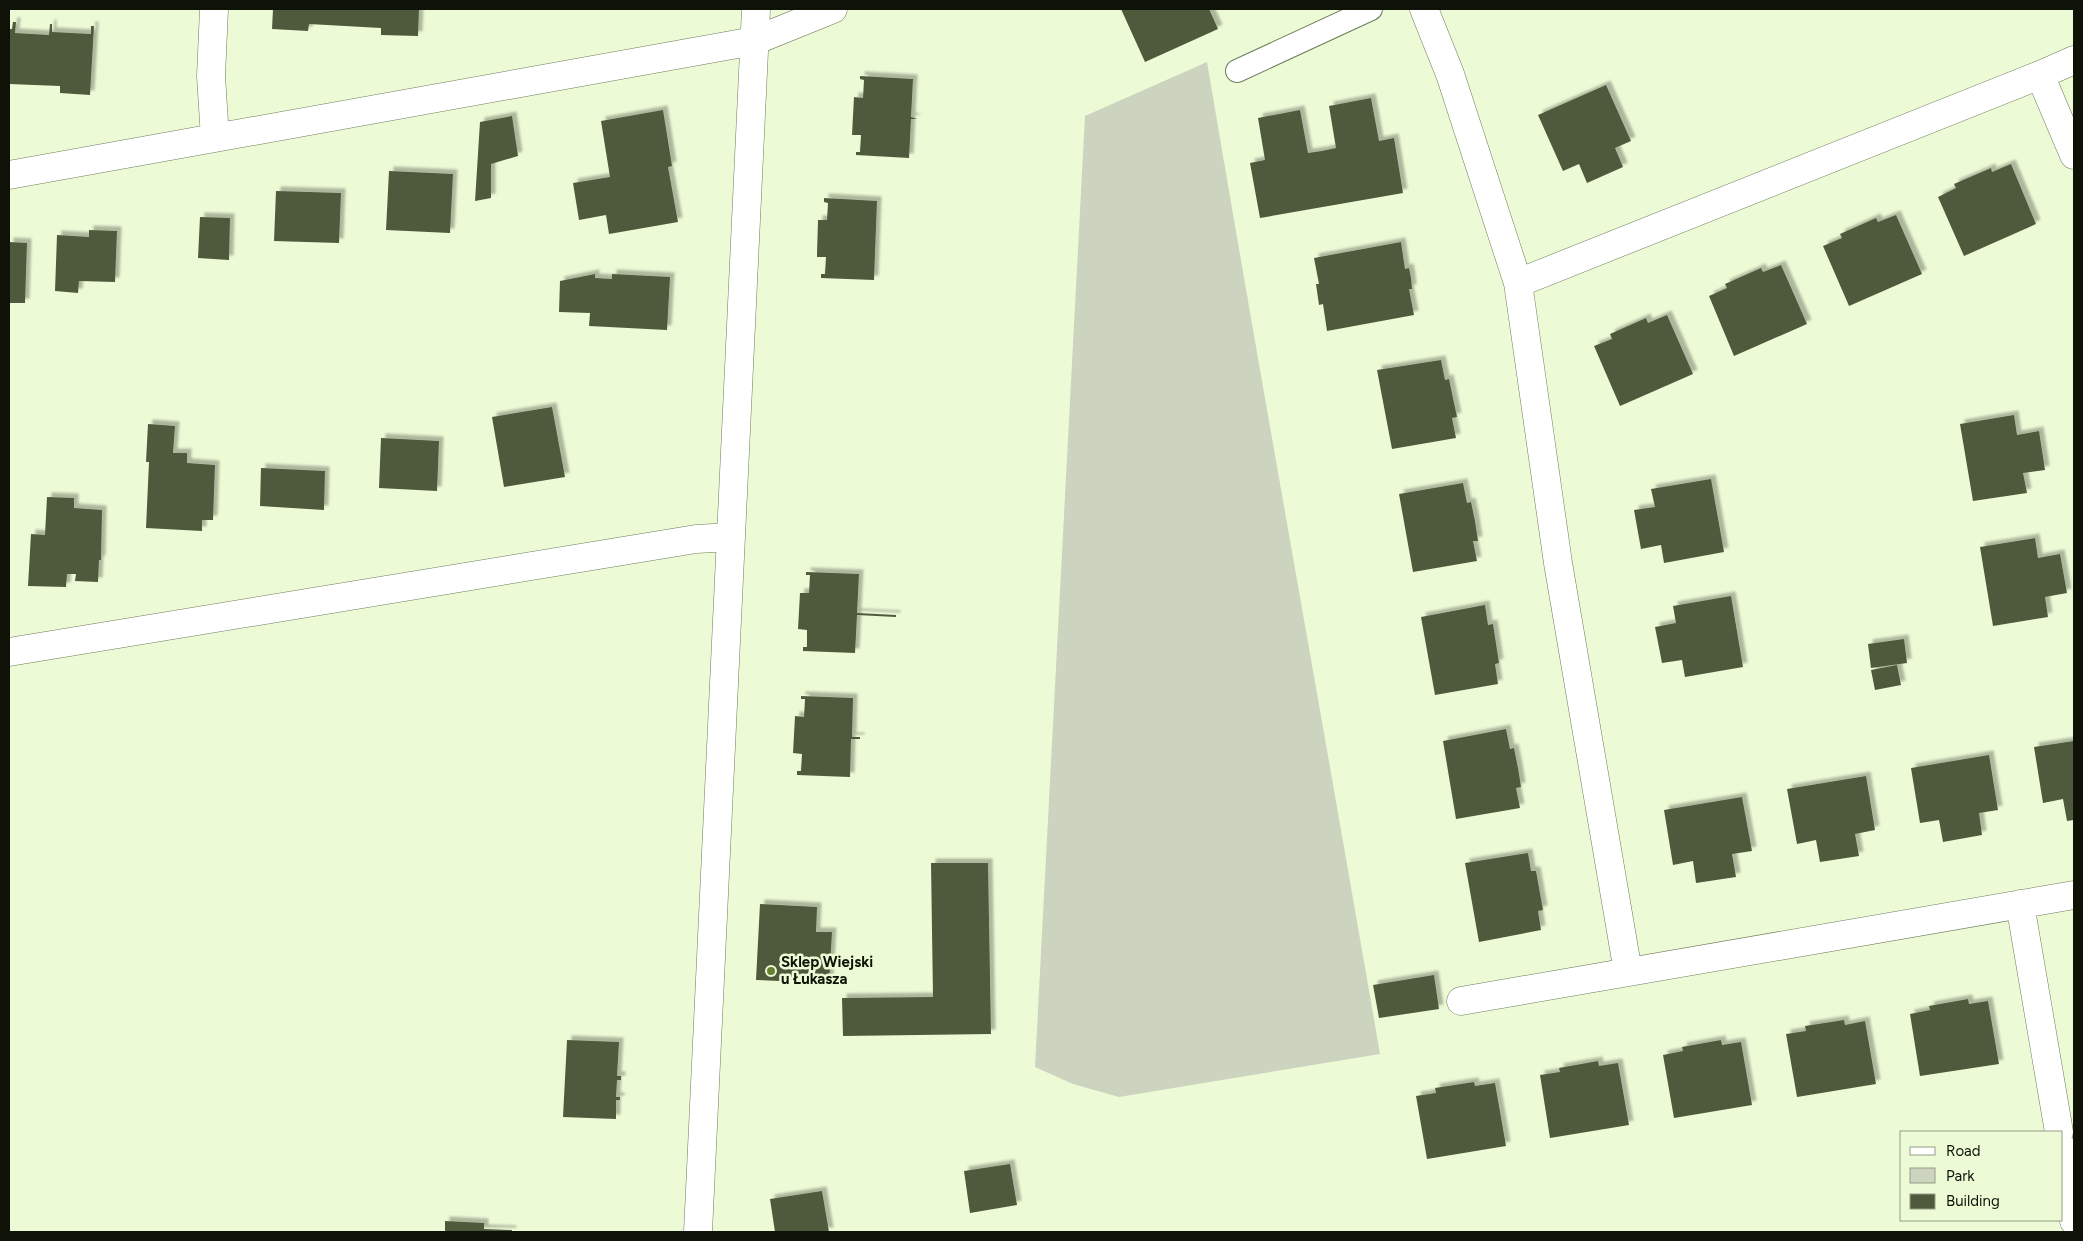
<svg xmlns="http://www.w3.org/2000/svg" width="2083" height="1241" font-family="Figtree,sans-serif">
<defs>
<filter id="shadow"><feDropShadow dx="4.5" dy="-4.5" stdDeviation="1" flood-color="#0004"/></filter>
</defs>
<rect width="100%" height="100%" fill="#ecfad6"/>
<path fill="#ccd4bf" d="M1207,62C1263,393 1323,723 1380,1054L1119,1097L1073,1084L1035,1067L1085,116Z"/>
<path fill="#4f5a3c" filter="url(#shadow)" d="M273,9H419L418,36L381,35V28L309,24L308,31L272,29Z
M1121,9H1209L1218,29L1145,62Z
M13,22H16L15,33L49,35L50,24H52V32L91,34V26H94L90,95L60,93V86L9,84V29H12Z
M860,76L913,79L911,117L917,119H911L909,158L856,155V152H860L861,135H852L854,97L863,98L864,80L860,79Z
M1606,85L1631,141L1615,148L1623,167L1587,183L1579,164L1563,171L1538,115Z
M1371,98L1379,141L1394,138L1403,193L1260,218L1250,163L1265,160L1258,118L1300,110L1308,153L1322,151L1336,148L1329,106Z
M663,110L672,166L668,167L678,222L609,234L606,215L579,220L573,183L610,177L601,121Z
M512,116L518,156L491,164V198L475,201L480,122Z
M2011,164L2036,224L1964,256L1938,197L1956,188L1954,184L1991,168L1992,172Z
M389,171L453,174L450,233L386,230Z
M276,191L341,193L339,243L274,241Z
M824,198L877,201L874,280L821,278V274H825L826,257H817V254L818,220H827L828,203L824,202Z
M1896,215L1922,274L1849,306L1823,246L1842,238L1840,234L1876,218L1878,222Z
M200,217L230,218L229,260L198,258Z
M89,230L117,231L115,282L79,281L78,293L55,291L57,235L89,237Z
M9,242L27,243L25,303H9Z
M1401,242L1405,269L1409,268L1411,278L1412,289H1409L1414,315L1327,331L1323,304L1319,305L1316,284H1319L1314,258Z
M1781,265L1807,324L1734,356L1709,296L1727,288L1725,284L1761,268L1763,272Z
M595,274V278L612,279V274L670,277L667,330L589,326L590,313L559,312L560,281Z
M1667,315L1693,374L1620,406L1594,346L1612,339L1610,334L1646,318L1648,323Z
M1441,360L1445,380L1449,379L1457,417L1452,418L1456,438L1392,449L1377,370Z
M552,407L565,477L504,487L492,417Z
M2014,415L2017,435L2039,431L2045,470L2023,473L2027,493L1973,501L1960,424Z
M148,424L175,426L173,453H187V463L215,465L213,520H202V531L146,528L149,462H146Z
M381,438L439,441L437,491L379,488Z
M261,468L325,471L324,510L260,506Z
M1711,479L1724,552L1664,563L1661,545L1641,549L1634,510L1655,507L1651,489Z
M1463,483L1467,503L1471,502L1475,521L1478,541H1473L1477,561L1413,572L1399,494Z
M47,497L74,498V508L102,510L101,560H99L98,582L75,581L76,574H67L66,587L28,586L31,534L45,535Z
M2035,538L2038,558L2060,554L2067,593L2045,597L2048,617L1993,626L1980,547Z
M806,572L859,574L857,613L896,615V617L857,615L855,653L803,651V647H807V630L798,629L800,593H809L810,575H806Z
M1731,596L1743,667L1685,677L1682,660L1662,663L1655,627L1676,623L1673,606Z
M1485,605L1488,625L1493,624L1499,663L1495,664L1498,684L1435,695L1421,617Z
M1904,639L1907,663L1871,668L1868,644Z
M1897,665L1901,685L1875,690L1871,670Z
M801,696L853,698L852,737H860V739H851L850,777L797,775V771H801L802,754L793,753L794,735L795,716L804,717L805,699H801Z
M1506,729L1510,749L1514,748L1518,768L1521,787L1516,788L1520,808L1456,819L1443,741Z
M2074,741V820L2067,821L2063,799L2043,803L2034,747Z
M1989,755L1998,810L1979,813L1982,835L1943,842L1939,820L1920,823L1911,768Z
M1866,776L1875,830L1855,834L1859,856L1820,862L1816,840L1797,844L1787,789Z
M1742,797L1752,851L1732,854L1736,877L1696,883L1693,861L1673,865L1664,810Z
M1528,853L1531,871H1536L1543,910L1538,911L1541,930L1479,942L1465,863Z
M931,863H988L991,1034L843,1036L842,998L933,997Z
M760,904L817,907L816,932H832L829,983L756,980Z
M1434,975L1439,1009L1379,1018L1373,985Z
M1968,999L1969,1004L1988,1001L1999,1064L1920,1076L1910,1014L1930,1010L1929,1006Z
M1844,1020L1845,1025L1865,1021L1876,1084L1797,1097L1786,1034L1806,1031L1805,1026Z
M567,1040L619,1042L617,1076H621V1080H617L616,1097H620V1100H616V1119L563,1117Z
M1721,1040L1722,1045L1741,1042L1752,1105L1674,1118L1663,1055L1683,1051L1682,1047Z
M1598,1061L1599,1066L1618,1063L1629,1125L1550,1138L1540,1075L1560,1072L1559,1068Z
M1474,1082L1475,1086L1495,1083L1506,1146L1427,1159L1416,1096L1436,1093L1435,1088Z
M1010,1164L1017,1205L970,1213L964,1171Z
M822,1191L829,1232H775L770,1199Z
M445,1221L484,1223V1229L512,1230V1232H445Z"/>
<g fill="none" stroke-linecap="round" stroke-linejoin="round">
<defs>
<path id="service" d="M1237,71L1371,9"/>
<path id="minor" d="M214,9L211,76L215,138
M1424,9L1450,74L1518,283L2040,75L2074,60
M2040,75L2074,155
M9,175L754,41L833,9
M1518,283L1558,563L1628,972
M9,652L696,539L731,537
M2020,904L2059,1132
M1461,1001L2074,895
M2062,1148L2074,1221
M698,1232L756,9"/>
</defs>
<use href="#service" stroke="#6f7c5b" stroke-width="24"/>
<use href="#minor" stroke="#6f7c5b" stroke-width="29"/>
<use href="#service" stroke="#fff" stroke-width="22"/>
<use href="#minor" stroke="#fff" stroke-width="28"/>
</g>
<circle fill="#667f32" stroke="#ecfad6" stroke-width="2" cx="771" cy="971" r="5"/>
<g text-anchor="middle" stroke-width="5" stroke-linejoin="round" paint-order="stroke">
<g font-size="15" font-weight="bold" fill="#0f1307" stroke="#ecfad6" text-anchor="start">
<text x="781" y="967">Sklep Wiejski<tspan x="781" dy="17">u Łukasza</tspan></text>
</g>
</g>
<rect width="2083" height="1241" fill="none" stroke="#0f1307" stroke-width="20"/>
<rect x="1900" y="1131" width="162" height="90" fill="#ecfad6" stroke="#949e83"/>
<rect x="1910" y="1147" width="25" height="8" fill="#ffffff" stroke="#949e83"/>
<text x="1946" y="1156" font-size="15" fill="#0f1307">Road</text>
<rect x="1910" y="1168" width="25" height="15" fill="#ccd4bf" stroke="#949e83"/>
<text x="1946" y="1181" font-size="15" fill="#0f1307">Park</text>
<rect x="1910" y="1194" width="25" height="15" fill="#4f5a3c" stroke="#949e83"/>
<text x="1946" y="1206" font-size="15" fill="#0f1307">Building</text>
</svg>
